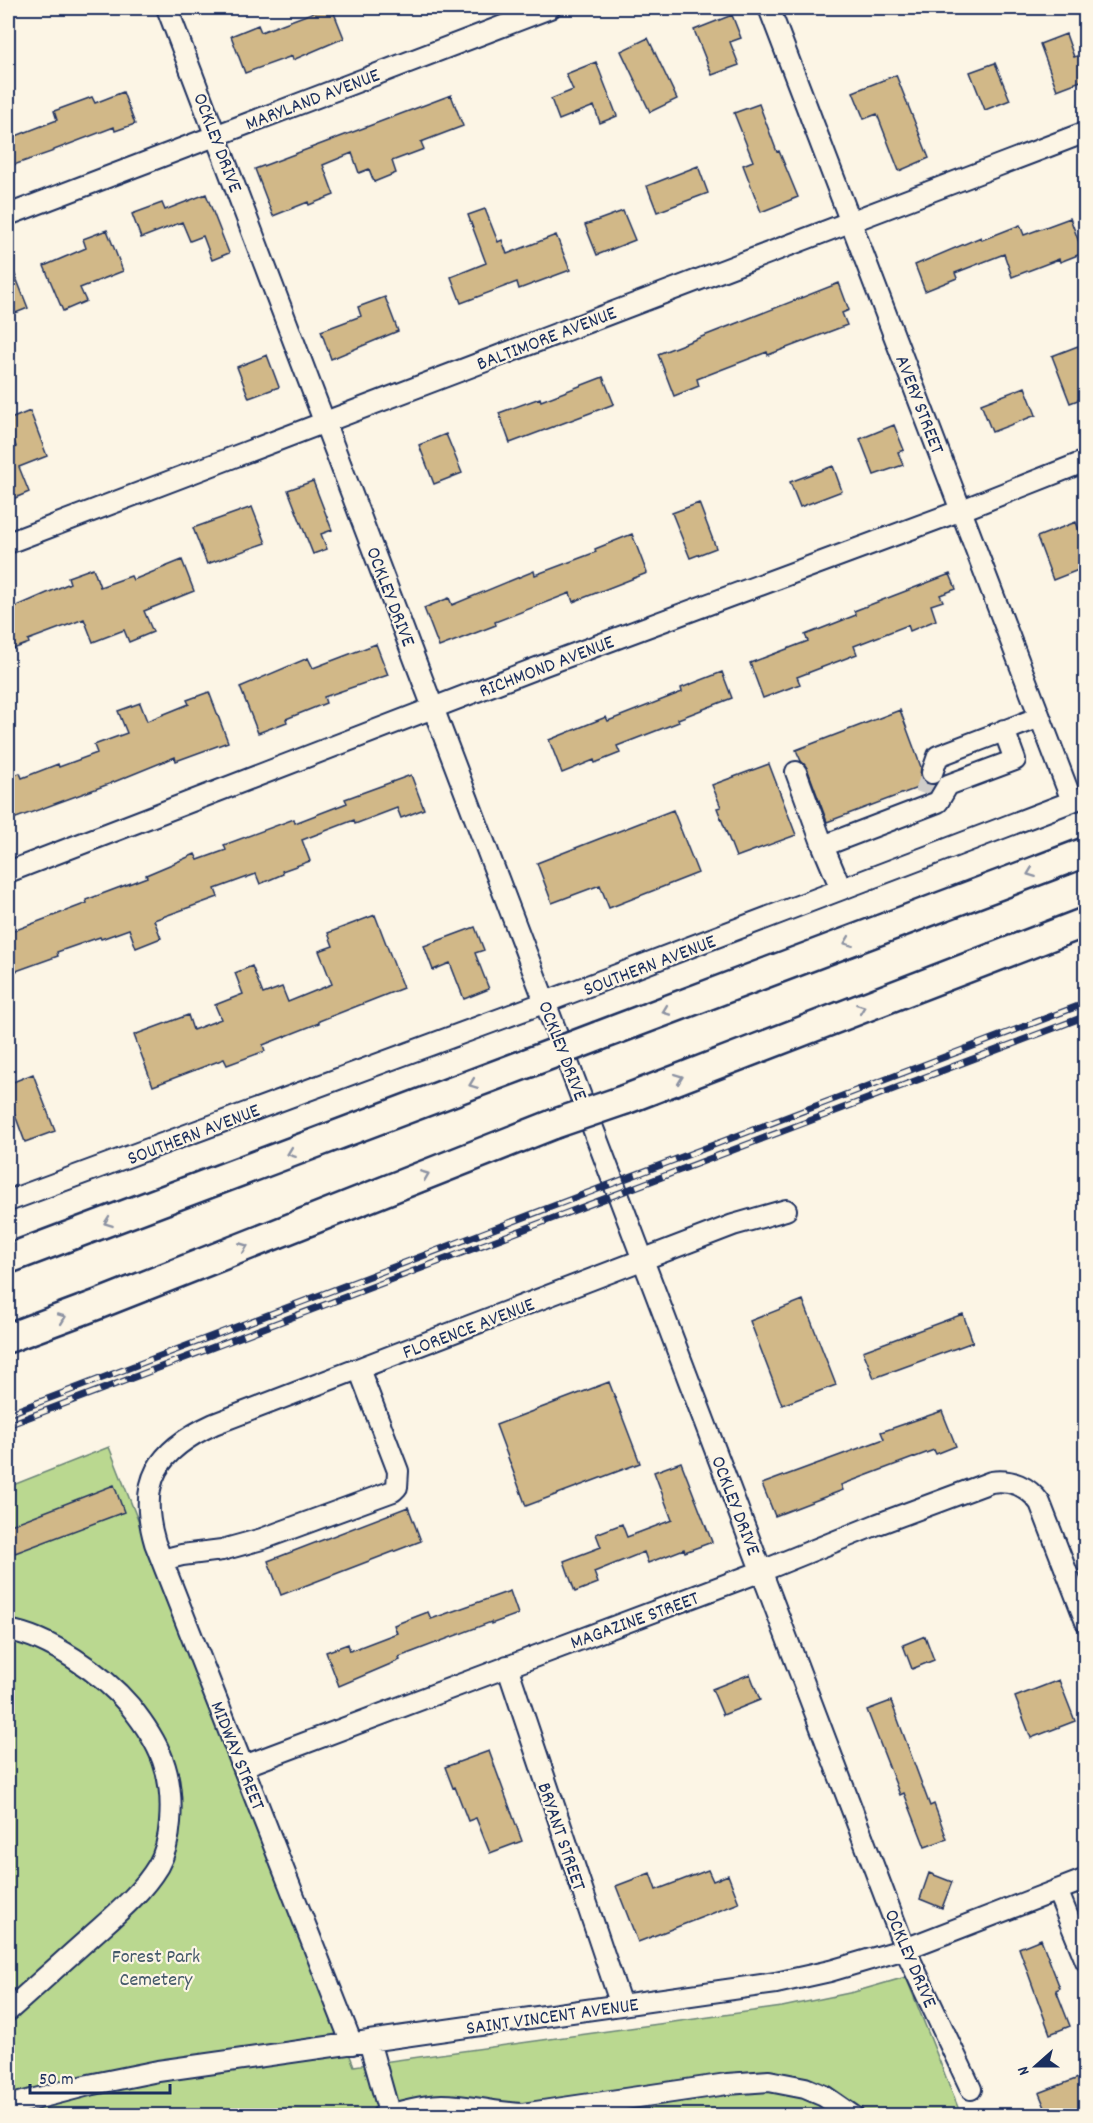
<svg xmlns="http://www.w3.org/2000/svg" width="1093" height="2123" font-family="Dekko,sans-serif">
<rect width="100%" height="100%" fill="#fcf5e5"/>
<filter id="ink" filterUnits="userSpaceOnUse"><feTurbulence type="fractalNoise" baseFrequency=".0167" numOctaves="2"/><feDisplacementMap in="SourceGraphic" scale="12" xChannelSelector="R" yChannelSelector="G"/><feConvolveMatrix kernelMatrix="1 2 1 2 8 2 1 2 1" color-interpolation-filters="sRGB"/></filter>
<g filter="url(#ink)">
<path fill="#bad890" stroke="#6a8477" stroke-width="1.5" d="M109,1447L354,2066L782,2007L854,1992L906,1977L961,2115L8,2116V1487Z"/>
<path fill="#d1b888" stroke="#1b2f5e" stroke-width="1.5" d="M325,8H332L344,38L293,60L292,56L245,73L231,36L258,25L261,32Z
M732,15L741,38L730,42L739,65L712,75L694,30Z
M1066,34L1074,57L1086,53V79L1057,90L1040,44Z
M648,38L677,99L650,112L621,51Z
M596,62L617,116L600,123L594,106L559,120L551,99L573,90L566,74Z
M995,63L1010,100L985,110L970,72Z
M896,75L929,158L899,171L877,114L864,119L853,92Z
M123,92L135,124L115,131L114,127L54,150V151L8,167V139L57,120L54,111L92,97L95,103Z
M451,95L463,126L421,142L424,149L392,161L396,173L374,182L369,169L359,173L352,153L323,165L334,195L309,205L308,202L273,216L255,169Z
M759,104L777,152L779,151L798,197L761,212L743,165L753,161L734,113Z
M698,166L708,193L657,212L647,186Z
M206,194L229,253L212,260L203,236L190,241L182,222L141,238L132,214L162,203L165,210Z
M485,209L498,242L502,240L507,254L556,235L570,270L519,289L517,282L461,303L451,277L486,263L468,215Z
M623,211L635,240L597,255L585,225Z
M1070,218L1083,253L1060,262L1059,259L1012,277L1004,254L955,273L957,278L925,291L915,265L981,237L982,240L1020,225L1024,235Z
M107,230L123,271L80,288L86,301L63,311L44,266L86,248L83,239Z
M8,257L28,308L8,316Z
M839,283L849,310L842,313L847,325L768,355L767,352L697,379L699,386L674,396L658,354Z
M385,297L398,331L331,359L321,331L361,316L358,307Z
M1078,346L1081,353L1086,351V397L1070,403L1052,356Z
M267,355L279,387L249,398L237,367Z
M603,377L614,404L510,443L499,413L540,398L541,401Z
M1025,387L1036,415L992,432L981,404Z
M30,411L47,456L19,467L29,492L8,501V439L13,449L16,447L8,420Z
M894,425L904,450L898,452L903,465L874,475L860,439Z
M446,434L462,473L434,484L419,445Z
M833,466L842,491L800,507L790,482Z
M313,481L332,530L321,534L327,549L313,554L288,490Z
M699,503L716,548L690,558L672,513Z
M252,507L266,543L207,564L193,528Z
M1076,522L1086,547V567L1053,580L1037,537Z
M632,534L647,573L573,602L570,593L495,622L496,625L439,647L424,608L449,598L452,605L534,571L535,575L596,552L595,549Z
M182,560L194,591L144,611L153,632L129,642L124,630L93,642L84,619L28,640L29,643L8,651V610L70,583L68,577L93,568L100,587L131,576L133,580Z
M950,574L956,589L940,595L943,601L931,605L936,620L910,631L908,625L854,646L857,654L797,677L800,684L763,698L750,663L808,641L805,635L856,615L854,611Z
M376,644L388,675L324,697L326,703L286,719L287,722L258,733L240,687L308,658L313,668Z
M722,672L732,698L678,719L679,722L617,746L620,753L595,763L594,760L562,773L549,740L606,717L608,721L682,692L681,688Z
M209,692L228,742L176,761L175,757L109,784L8,821V777L20,773L22,778L58,764L59,767L97,753L94,745L127,733L118,711L140,703L147,721L189,704L187,700Z
M900,710L921,767L920,776L928,784L827,822L807,768L801,761L796,750Z
M769,764L796,835L736,857L717,808L721,807L712,785Z
M411,775L424,809L401,818L397,808L355,824L354,820L302,840L310,861L282,871L283,874L260,884L256,874L215,889L218,897L154,920L161,938L136,948L129,929L101,939L100,937L57,952L58,956L8,974V933L87,903L86,900L147,877L146,875L179,861L195,854L198,860L226,850L224,845L294,819L295,823L347,803L345,799Z
M673,810L698,873L609,908L600,885L552,903L537,863Z
M375,915L403,988L319,1021V1023L263,1045L265,1051L227,1065L224,1059L153,1086L134,1035L188,1015L193,1030L221,1019L215,1005L243,994L235,973L252,966L263,994L282,987L288,1002L332,984L319,951L333,946L328,933Z
M475,927L484,950L475,953L489,989L464,999L450,963L433,970L424,946Z
M33,1074L55,1131L25,1142L8,1096V1084Z
M803,1300L836,1385L782,1405L750,1321Z
M963,1314L973,1342L874,1378L863,1351Z
M609,1382L640,1463L526,1506L496,1425Z
M942,1411L956,1446L936,1454L934,1450L841,1485L843,1490L775,1516L762,1484L884,1439L881,1432Z
M681,1462L712,1542L685,1552L684,1549L648,1563L644,1552L594,1572L598,1583L575,1592L564,1561L601,1547L596,1534L622,1524L627,1537L672,1520L654,1472Z
M114,1485L124,1512L15,1553L8,1533V1526Z
M408,1507L421,1541L281,1595L268,1561Z
M510,1591L518,1614L491,1624V1622L399,1657L400,1660L339,1686L326,1652L348,1644L350,1651L397,1633L394,1625L428,1612L431,1619Z
M925,1636L934,1660L912,1669L903,1645Z
M750,1674L760,1700L723,1715L712,1689Z
M1059,1680L1075,1721L1031,1738L1015,1697Z
M891,1701L930,1806L934,1804L947,1839L925,1847L904,1793L900,1795L867,1710Z
M489,1751L522,1841L490,1853L476,1818L468,1821L455,1787L453,1788L445,1767Z
M708,1870L713,1881L728,1875L739,1903L638,1942L616,1886L650,1873L656,1890Z
M929,1873L952,1882L942,1908L920,1899Z
M1041,1939L1060,1988L1056,1990L1070,2026L1050,2034L1019,1948Z
M1081,2077L1086,2089V2107L1064,2115H1048L1039,2093Z"/>
<g fill="none" stroke-linecap="round" stroke-linejoin="round">
<path stroke="#cfcdca" stroke-width="20" stroke-dasharray="20 10" stroke-linecap="butt" d="M924,794L932,773"/>
<defs>
<path id="minor" d="M167,8L905,1949L971,2089
M769,8L1072,801
M8,215L550,8
M8,543L1086,132
M796,772L823,846
M932,773L938,756L1040,717
M8,872L542,666L962,510L1086,461
M841,889L823,846L938,802L948,785L1015,760L1004,730
M8,1201L546,1002L1086,796
M162,1560L182,1555L222,1550L262,1539L393,1491L397,1487L398,1471L359,1369
M8,1630C49,1637 103,1674 130,1706C160,1743 174,1774 170,1822C169,1837 166,1852 158,1866C140,1896 111,1918 86,1941C60,1964 34,1988 8,2011
M507,1666L621,2005
M244,1766L762,1571L878,1524L991,1482C1011,1479 1028,1486 1040,1503L1086,1622
M1057,1890L1086,1961
M369,2041L390,2116
M352,2044L155,1543C137,1482 157,1450 214,1424L733,1225L786,1210
M8,2106L89,2085L158,2071L776,1983L830,1971L905,1949L1086,1879
M382,2116C402,2112 422,2105 442,2105C470,2105 495,2113 522,2114L727,2084L769,2081L805,2088L824,2096L853,2116"/>
<path id="highway" d="M599,1036L1086,852
M624,1100L1086,922
M8,1259L528,1063
M8,1338L99,1304L554,1124"/>
</defs>
<use href="#minor" stroke="#1b2f5e" stroke-width="24"/>
<use href="#highway" stroke="#1b2f5e" stroke-width="33"/>
<use href="#minor" stroke="#fcf5e5" stroke-width="20"/>
<use href="#highway" stroke="#fcf5e5" stroke-width="28"/>
<defs>
<path id="rail" d="M8,1414L1086,1003
M8,1425L1086,1016"/>
</defs>
<use href="#rail" stroke="#1b2f5e" stroke-width="7"/>
<use href="#rail" stroke="#fcf5e5" stroke-width="4.5" stroke-dasharray="14" stroke-linecap="butt"/>
<defs>
<path id="highway-bridge" d="M528,1063L599,1036
M554,1124L624,1100"/>
</defs>
<use href="#highway-bridge" stroke="#1b2f5e" stroke-width="33" stroke-linecap="butt"/>
<use href="#highway-bridge" stroke="#fcf5e5" stroke-width="28"/>
</g>
<defs><path id="oneway-chevron" d="M-2-3.5L2.5 0L-2 3.5" fill="none" stroke-width="1.6" stroke-linecap="round" stroke-linejoin="round" transform="scale(1.5)"/></defs>
<g stroke="#8c92a2">
<use href="#oneway-chevron" transform="translate(1031 873) rotate(159)"/>
<use href="#oneway-chevron" transform="translate(848 942) rotate(159)"/>
<use href="#oneway-chevron" transform="translate(861 1008) rotate(-21)"/>
<use href="#oneway-chevron" transform="translate(666 1011) rotate(159)"/>
<use href="#oneway-chevron" transform="translate(679 1078) rotate(-21)"/>
<use href="#oneway-chevron" transform="translate(473 1084) rotate(159)"/>
<use href="#oneway-chevron" transform="translate(291 1153) rotate(159)"/>
<use href="#oneway-chevron" transform="translate(425 1175) rotate(-22)"/>
<use href="#oneway-chevron" transform="translate(108 1222) rotate(160)"/>
<use href="#oneway-chevron" transform="translate(244 1247) rotate(-22)"/>
<use href="#oneway-chevron" transform="translate(62 1318) rotate(-21)"/>
</g>
</g>
<g text-anchor="middle" stroke-width="4.5" stroke-linejoin="round" paint-order="stroke">
<g font-size="20" fill="#1b2f5e" stroke="#fcf5e5">
<text transform="translate(312 98) rotate(-21)" y="7">MARYLAND AVENUE</text>
<text transform="translate(219 142) rotate(69)" y="7">OCKLEY DRIVE</text>
<text transform="translate(546 337) rotate(-21)" y="7">BALTIMORE AVENUE</text>
<text transform="translate(921 404) rotate(69)" y="7">AVERY STREET</text>
<text transform="translate(392 596) rotate(69)" y="7">OCKLEY DRIVE</text>
<text transform="translate(546 665) rotate(-21)" y="7">RICHMOND AVENUE</text>
<text transform="translate(649 964) rotate(-21)" y="7">SOUTHERN AVENUE</text>
<text transform="translate(564 1050) rotate(69)" y="7">OCKLEY DRIVE</text>
<text transform="translate(193 1133) rotate(-21)" y="7">SOUTHERN AVENUE</text>
<text transform="translate(468 1327) rotate(-21)" y="7">FLORENCE AVENUE</text>
<text transform="translate(737 1505) rotate(69)" y="7">OCKLEY DRIVE</text>
<text transform="translate(634 1619) rotate(-20)" y="7">MAGAZINE STREET</text>
<text transform="translate(239 1755) rotate(68)" y="7">MIDWAY STREET</text>
<text transform="translate(563 1836) rotate(71)" y="7">BRYANT STREET</text>
<text transform="translate(912 1958) rotate(67)" y="7">OCKLEY DRIVE</text>
<text transform="translate(552 2015) rotate(-8)" y="7">SAINT VINCENT AVENUE</text>
</g>
<g font-size="20" fill="#43596a" stroke="#fcf5e5">
<text x="156" y="1962">Forest Park<tspan x="156" dy="23">Cemetery</tspan></text>
</g>
</g>
<rect width="1093" height="2123" fill="none" stroke="#fcf5e5" stroke-width="30"/>
<rect x="15" y="15" width="1063" height="2093" fill="none" stroke="#1b2f5e" stroke-width="2" filter="url(#ink)"/>
<g transform="translate(1036 2066) rotate(249)" stroke="#fcf5e5" stroke-width="4.5" paint-order="stroke">
<path d="M0-4.5L10 22L0 15L-10 22Z" fill="#1b2f5e"/>
<text y="-9" font-size="16" font-weight="bold" text-anchor="middle" fill="#1b2f5e">N</text>
</g>
<path d="M30 2084v9h140v-9" fill="none" stroke="#1b2f5e" stroke-width="3"/>
<text x="39" y="2084" font-size="18" fill="#1b2f5e" stroke="#fcf5e5" stroke-width="4.5" paint-order="stroke">50 m</text>
</svg>
